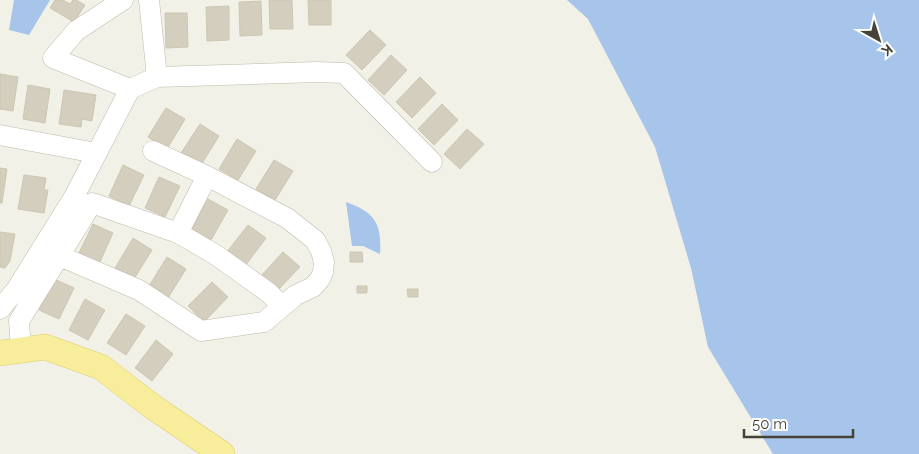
<svg xmlns="http://www.w3.org/2000/svg" width="919" height="454" font-family="Raleway,sans-serif">
<rect width="100%" height="100%" fill="#f2f1e7"/>
<path fill="#a7c4eb" d="M14,0H50L29,35L9,30Z
M567,0H919V454H773L708,347L691,268L655,147L588,19Z
M346,202C375,212 382,224 380,254L363,246H352Z"/>
<path fill="#d3cebd" stroke="#cdc7b1" d="M55,0H63L70,4L73,0H76L85,5L74,22L50,8Z
M269,0H292L293,29H270Z
M308,0H331V25H309Z
M261,1L262,35L240,36L239,2Z
M229,6V40L207,41L206,7Z
M165,13H187L188,47L166,48Z
M370,30L386,45L362,70L346,55Z
M391,55L407,70L384,95L368,80Z
M0,74L18,77L13,111L0,109Z
M420,77L436,93L412,118L396,102Z
M28,85L50,89L45,123L23,119Z
M64,90L96,95L92,121L82,119L81,127L59,124Z
M442,104L458,120L434,145L418,129Z
M166,108L185,119L167,149L148,137Z
M200,124L219,136L201,165L181,153Z
M467,129L484,144L460,169L444,154Z
M237,139L256,151L238,180L219,169Z
M274,160L293,171L275,200L256,189Z
M123,165L144,175L129,206L109,196Z
M0,168L7,169L2,203H0Z
M24,175L46,178L44,190H48L44,213L18,209Z
M159,177L180,186L165,217L145,208Z
M208,199L228,210L211,240L192,229Z
M93,224L113,233L99,264L78,255Z
M248,225L266,238L245,266L227,252Z
M0,232L15,234L10,261L5,268L0,267Z
M133,238L152,250L134,279L115,268Z
M283,252L300,267L276,292L260,277Z
M350,252H362L363,262H350Z
M167,257L186,269L168,298L149,286Z
M54,279L74,288L59,319L39,310Z
M212,282L228,297L204,322L188,306Z
M357,286H367V293H357Z
M407,289H418V297H408Z
M85,299L105,310L88,340L69,330Z
M126,314L145,326L126,355L107,343Z
M156,340L173,354L152,381L135,368Z"/>
<g fill="none" stroke-linecap="round" stroke-linejoin="round">
<defs>
<path id="minor" d="M123,0L76,31L53,58L130,89
M157,77L317,72L344,73L432,162
M0,135L96,153
M178,233L207,176
M60,256L139,290L201,331L264,322L296,295L313,287L320,279L323,272L324,262L321,251L315,240L287,218L207,176L153,151
M0,309L16,290L74,197L130,89L157,77L149,0
M21,350L19,321L92,203L178,233L216,255L269,293L282,306"/>
<path id="major" d="M0,353L45,347L101,367L153,407L218,451L222,454"/>
</defs>
<use href="#minor" stroke="#bdbaaa" stroke-width="21"/>
<use href="#major" stroke="#dbcd6c" stroke-width="26"/>
<use href="#minor" stroke="#fff" stroke-width="20"/>
<use href="#major" stroke="#f7ed9b" stroke-width="25"/>
</g>
<g transform="translate(879 40) rotate(141)" stroke="#ffffff" stroke-width="4" paint-order="stroke">
<path d="M0-4L9 19L0 12L-9 19Z" fill="#454236"/>
<text y="-8" font-size="14" font-weight="bold" text-anchor="middle" fill="#454236">K</text>
</g>
<path d="M744 429v8h109v-8" fill="none" stroke="#454236" stroke-width="2.5"/>
<text x="752" y="429" font-size="15" fill="#454236" stroke="#ffffff" stroke-width="4" paint-order="stroke">50 m</text>
</svg>
